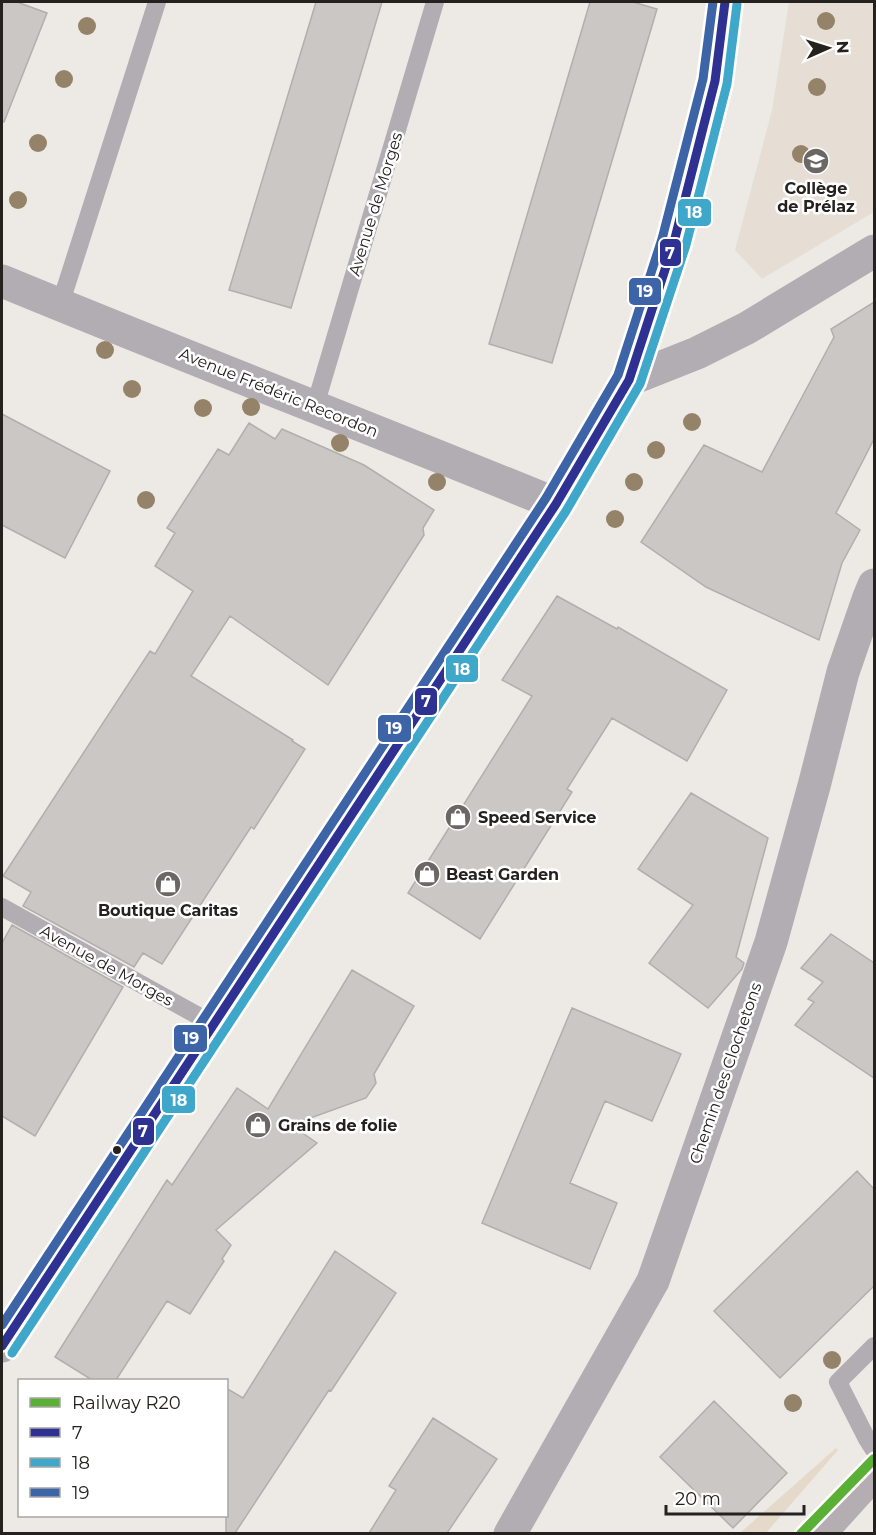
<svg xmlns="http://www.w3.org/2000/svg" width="876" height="1535" font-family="Montserrat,sans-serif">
<rect width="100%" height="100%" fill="#edeae6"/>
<path fill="#e6ded5" d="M789,2H874V212L762,279L735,250L772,110Z"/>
<path fill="#e5d9ca" d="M836,1448L838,1450L766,1533H740Z"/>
<path fill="#cac7c4" stroke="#b1afac" stroke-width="1.5" d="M2,2H17L47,13L4,122L2,121Z
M316,2H382L291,308L229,290Z
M590,2H633L657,9L552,363L489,344Z
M874,302V439L836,513L860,530L842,563L819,640L706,587L641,542L704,445L762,472L834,337L831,329Z
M2,414L110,471L65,558L2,525Z
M249,423L275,439L282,429L364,465L434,510L423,528L424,535L328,685L230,616L191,676L293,740L292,741L305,749L254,829L251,827L162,964L143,953L134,967L23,906L31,892L3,876L150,651L155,654L193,591L155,566L175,533L167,528L218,449L229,455Z
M557,596L617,629L618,627L727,690L687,761L612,718L567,789L572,792L480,939L408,893L532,696L502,680Z
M691,793L768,838L736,957L744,963L742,969L708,1008L649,963L693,905L638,869Z
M12,925L123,987L35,1136L2,1116V943Z
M831,934L874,963V1078L795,1025L814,1002L808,999L823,982L801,968Z
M352,970L414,1006L374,1074L376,1083L366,1098L291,1125L317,1143L216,1230L231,1245L222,1259L224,1261L190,1314L167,1301L116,1380H92L55,1357L167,1180L172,1185L237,1088L268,1109Z
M572,1008L681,1054L652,1121L605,1101L570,1183L617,1203L590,1269L482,1223Z
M857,1171L874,1189V1286L780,1378L714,1311Z
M335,1251L396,1293L331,1391L329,1390L235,1533H226V1388L243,1398Z
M714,1401L787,1473L733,1528L660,1457Z
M433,1418L497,1459L447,1533H369L396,1490L389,1486Z"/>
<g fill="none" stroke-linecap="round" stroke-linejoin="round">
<path stroke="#b2adb3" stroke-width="18" d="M60,305L157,2
M315,406L435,2
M2,907L213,1024
M874,1346L838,1382L867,1439L874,1450"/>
<path stroke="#b2adb3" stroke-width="33" d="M510,1534L653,1281L771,942L814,786L843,672L869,597L874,585"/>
<path stroke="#b2adb3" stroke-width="33" d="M2,281C186,357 371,428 556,504
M629,380L697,353L747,328L874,251"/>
<path stroke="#b1acb2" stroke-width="33" d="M2,1346L514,568L556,504L629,380L674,242L715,81L725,2"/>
<path stroke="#b4aeb3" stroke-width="33" d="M819,1534L874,1473"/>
<defs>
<path id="bus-1" d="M2,1346L556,504L629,380L674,242L715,81L725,2"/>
<path id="bus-2" d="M12,1353L566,511L640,384L686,245L727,84L737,4"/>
<path id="bus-3" d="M2,1325L546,498L618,375L662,239L703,79L713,2"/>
</defs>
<use href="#bus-1" stroke="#fff" stroke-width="14"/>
<use href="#bus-2" stroke="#fff" stroke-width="14"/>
<use href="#bus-3" stroke="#fff" stroke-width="14"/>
<use href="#bus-1" stroke="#2e3192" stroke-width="9"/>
<use href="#bus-2" stroke="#3ea7ca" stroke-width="9"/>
<use href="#bus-3" stroke="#3d64a7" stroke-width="9"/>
<defs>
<path id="rail-1" d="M801,1534L874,1459"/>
</defs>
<use href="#rail-1" stroke="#fff" stroke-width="15"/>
<use href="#rail-1" stroke="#5ab034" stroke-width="10"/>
</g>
<g fill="#948368">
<circle cx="826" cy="21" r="9"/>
<circle cx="87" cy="26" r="9"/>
<circle cx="64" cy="79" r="9"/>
<circle cx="817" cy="87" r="9"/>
<circle cx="38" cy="143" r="9"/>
<circle cx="801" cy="154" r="9"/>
<circle cx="18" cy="200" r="9"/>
<circle cx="105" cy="350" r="9"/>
<circle cx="132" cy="389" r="9"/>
<circle cx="251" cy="407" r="9"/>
<circle cx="203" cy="408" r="9"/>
<circle cx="692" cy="422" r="9"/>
<circle cx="340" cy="443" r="9"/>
<circle cx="656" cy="450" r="9"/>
<circle cx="437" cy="482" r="9"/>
<circle cx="634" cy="482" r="9"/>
<circle cx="146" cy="500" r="9"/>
<circle cx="615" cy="519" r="9"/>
<circle cx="832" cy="1360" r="9"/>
<circle cx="793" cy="1403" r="9"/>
</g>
<defs>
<symbol id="school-disc" viewBox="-11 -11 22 22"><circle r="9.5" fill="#6a6765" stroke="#fff"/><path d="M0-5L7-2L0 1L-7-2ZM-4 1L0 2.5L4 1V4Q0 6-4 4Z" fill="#fff"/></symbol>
<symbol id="shop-disc" viewBox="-11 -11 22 22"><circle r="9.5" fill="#6a6765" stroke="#fff"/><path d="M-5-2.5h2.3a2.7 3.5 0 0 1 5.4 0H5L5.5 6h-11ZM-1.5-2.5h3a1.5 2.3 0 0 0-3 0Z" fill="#fff"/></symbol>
</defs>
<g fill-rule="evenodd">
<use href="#school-disc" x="801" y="146" width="30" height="30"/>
<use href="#shop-disc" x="443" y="802" width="30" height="30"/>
<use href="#shop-disc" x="412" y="859" width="30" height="30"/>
<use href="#shop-disc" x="153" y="869" width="30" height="30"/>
<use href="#shop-disc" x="243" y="1110" width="30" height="30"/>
</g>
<circle fill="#24211f" stroke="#fff" stroke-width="2" cx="117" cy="1150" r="5"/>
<g text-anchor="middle" stroke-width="5" stroke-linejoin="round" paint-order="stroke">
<g font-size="16" font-weight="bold" fill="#24211f" stroke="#fff" text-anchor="start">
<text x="816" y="194" text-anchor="middle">Collège<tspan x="816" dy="18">de Prélaz</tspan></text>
<text x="478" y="823">Speed Service</text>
<text x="446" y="880">Beast Garden</text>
<text x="168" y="916" text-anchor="middle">Boutique Caritas</text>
<text x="278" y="1131">Grains de folie</text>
</g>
<g font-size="16" fill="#24211f" stroke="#fff">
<text transform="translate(375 204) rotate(-73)" y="6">Avenue de Morges</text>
<text transform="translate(279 392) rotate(22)" y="6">Avenue Frédéric Recordon</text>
<text transform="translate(107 965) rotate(29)" y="6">Avenue de Morges</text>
<text transform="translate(725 1073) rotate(-71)" y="6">Chemin des Clochetons</text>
</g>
</g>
<g stroke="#fff" stroke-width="2">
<rect x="677" y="198" width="35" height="29" rx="6" fill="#3ea7ca"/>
<rect x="659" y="238" width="23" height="29" rx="6" fill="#2e3192"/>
<rect x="628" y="277" width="34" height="29" rx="6" fill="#3d64a7"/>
<rect x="445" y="654" width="34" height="29" rx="6" fill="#3ea7ca"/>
<rect x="414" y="687" width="24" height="29" rx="6" fill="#2e3192"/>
<rect x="377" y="714" width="35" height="29" rx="6" fill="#3d64a7"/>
<rect x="173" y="1024" width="35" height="29" rx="6" fill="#3d64a7"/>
<rect x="161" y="1085" width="35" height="29" rx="6" fill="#3ea7ca"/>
<rect x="132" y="1117" width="23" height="29" rx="6" fill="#2e3192"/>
</g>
<g font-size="16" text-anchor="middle" font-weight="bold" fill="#fff">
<text x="694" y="218">18</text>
<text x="670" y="259">7</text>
<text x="645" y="297">19</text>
<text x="462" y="675">18</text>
<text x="426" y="707">7</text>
<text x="394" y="734">19</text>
<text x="191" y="1044">19</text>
<text x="179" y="1106">18</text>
<text x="143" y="1137">7</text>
</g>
<rect width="876" height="1535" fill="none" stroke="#24211f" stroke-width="6"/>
<rect x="18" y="1379" width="210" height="138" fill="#ffffff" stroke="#a7a6a5" stroke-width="1.5"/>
<rect x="30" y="1398" width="30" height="9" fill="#5ab034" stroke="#a7a6a5" stroke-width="1.5"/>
<text x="72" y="1409" font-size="18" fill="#24211f">Railway R20</text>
<rect x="30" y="1428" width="30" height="9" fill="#2e3192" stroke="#a7a6a5" stroke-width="1.5"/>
<text x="72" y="1439" font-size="18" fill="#24211f">7</text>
<rect x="30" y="1458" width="30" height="9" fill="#3ea7ca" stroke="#a7a6a5" stroke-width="1.5"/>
<text x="72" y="1469" font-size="18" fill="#24211f">18</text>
<rect x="30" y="1488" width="30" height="9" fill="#3d64a7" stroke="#a7a6a5" stroke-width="1.5"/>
<text x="72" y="1499" font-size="18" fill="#24211f">19</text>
<g transform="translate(828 48) rotate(87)" stroke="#ffffff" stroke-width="4.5" paint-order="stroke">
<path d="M0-4.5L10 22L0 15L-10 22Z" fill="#24211f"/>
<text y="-9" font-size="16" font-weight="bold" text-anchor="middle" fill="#24211f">N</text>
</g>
<path d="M666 1505v9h138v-9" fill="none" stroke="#24211f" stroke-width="3"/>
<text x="675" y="1505" font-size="18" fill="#24211f" stroke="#ffffff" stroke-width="4.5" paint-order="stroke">20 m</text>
</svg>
